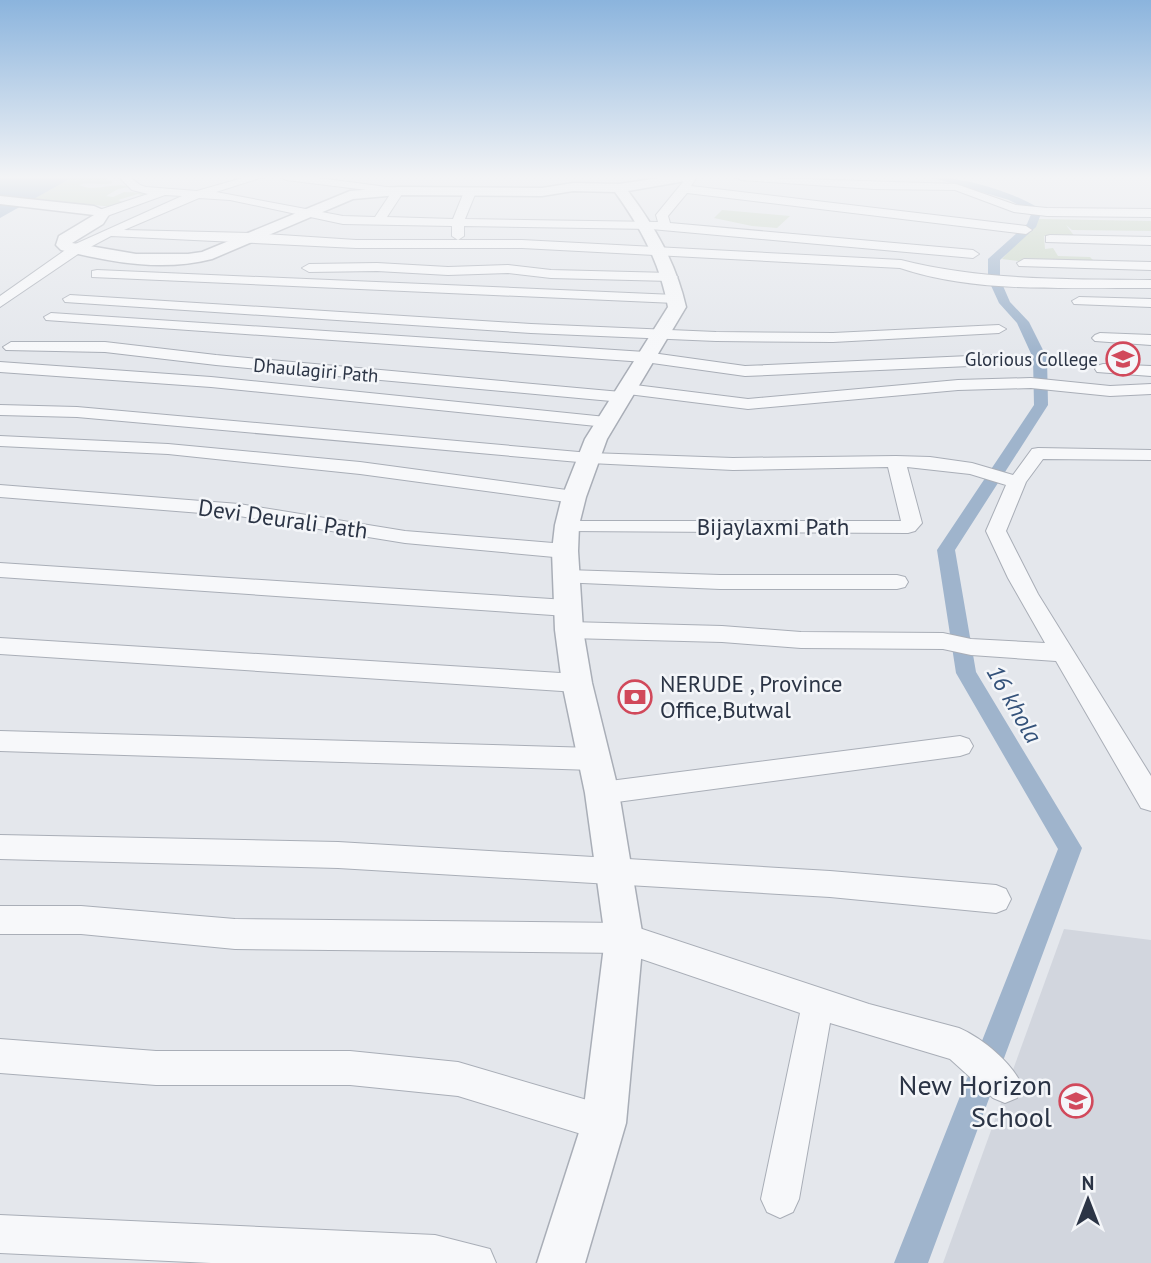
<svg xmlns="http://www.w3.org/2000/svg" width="1151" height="1263" font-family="'PT Sans',sans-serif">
<rect width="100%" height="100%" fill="#e4e7ec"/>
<path fill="#d2d6de" d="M1064,929L1151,940V1263H943Z"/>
<path fill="#c9d6c5" d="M73,177H101L113,182C103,188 91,180 79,185C97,193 113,181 130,187L118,189L106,196L113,197L124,192L154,193L149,197L138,194L118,200L127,204L114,207L33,199Z
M722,210L790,216L777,228L752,226L714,218Z
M1038,219L1151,221V231L1072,230L1066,225L1075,237L1044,236L1045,249L1053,248L1058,256L1090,257L1097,264L1033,263L1002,259Z"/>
<path fill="#9fb4cc" d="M0,177H73L0,218Z"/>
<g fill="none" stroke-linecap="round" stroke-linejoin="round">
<path fill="#9fb4cc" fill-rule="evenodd" d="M930,177C959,176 1020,193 1042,211L1036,227L1000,260V279L1010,302L1029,322L1047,358L1048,405L955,550L976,672L1082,848L928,1263H894L1058,849L956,673L937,550L1034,405L1033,358L1017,323L999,303L988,279V259L1027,224L1032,212L1009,200Z"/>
<defs>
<path id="minor" d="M119,177H130L140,185L146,187L197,191L246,177H263L216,192L343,216L375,217L391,193L286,180L281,177H311L402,189L404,191L387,217L453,219L464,192L470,189L476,192L465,219L658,222L656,215L687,177H697L691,186L1026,226L1032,230L1026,234L687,193L668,216L670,223L973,250L979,254L973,258L651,229L464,226V236L458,240L452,236V226L343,224L230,200L199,198L124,230L251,233L356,240H522L901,260C983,281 1067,279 1151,280V288C1070,287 976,294 900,268L522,248H356L111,236L81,252L0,307V296L71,246L182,196L165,195L107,216H99V210L148,194L132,190Z
M736,177L956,184L1016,205L1047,208L1151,209V217L1047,216L1014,212L955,190L874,189L741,180Z
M1050,235L1151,237V245L1046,242V236Z
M1024,259L1151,262V270L1019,266L1017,263Z
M377,263L448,267L508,265L551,270L671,273L678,277L671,281L551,278L508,273L448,275L377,271L309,272L302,268L309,264Z
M97,270L675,295L682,299L675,303L92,277V271Z
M70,295L531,324L716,332L833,333L999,325L1006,329L999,333L833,342L716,341L531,333L65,302L63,299Z
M1079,297L1151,299V307L1074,304L1072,301Z
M51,313L645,352L745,366L992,355L1000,360L992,365L745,376L645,362L46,320L44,317Z
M1100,333L1151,335V345L1095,341L1092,338L1095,335Z
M11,342H105L216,355L621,392L619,389L621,386L627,384L748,399L958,380L1031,378L1110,386L1151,384V394L1110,396L1031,388L958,390L748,409L628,394L630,397L628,401L622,402L216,365L105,352L6,350L3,347Z
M0,362L211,377L606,417L615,422L606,427L211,387L0,372Z
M1103,364L1151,366V376L1097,372L1095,369L1097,366Z
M0,405L77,407L590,453L733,458L896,456L930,457L972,463L1013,475L1032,449L1038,448L1151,450V460L1043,459L1026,482L1006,531L1038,594L1151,776V811L1141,808L1056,661L971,655L943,649L801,648L722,642L569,638L561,636L558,630L561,624L569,622L722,626L801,632L943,633L971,639L1045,643L1008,578L986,531L1006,485L970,474L907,467L922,523L915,531L908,533L567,531L560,529L557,525L560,521H901L888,467L733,470L590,463L77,417L0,415Z
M0,436L168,444L360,462L574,491L584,497L574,503L360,474L168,454L0,446Z
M0,485L239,504L405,531L565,544L572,546L575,551L572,556L565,558L405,543L239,516L0,497Z
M0,563L567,600L575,603L578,608L575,613L567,616L0,577Z
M567,570L720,575H897L905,577L908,582L905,587L897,589H720L559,582L556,577L559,572Z
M0,638L577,674L586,677L589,683L586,689L577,692L0,654Z
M0,731L593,748L602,752L606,759L602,766L593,770L0,751Z
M960,736L969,739L973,746L969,753L960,756L602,804L592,801L589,793L592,785L602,782Z
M0,835L338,842L830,871L996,885L1006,889L1011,899L1006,909L996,913L830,897L338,868L0,859Z
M0,906H81L235,919L624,923L869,1004L959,1028C982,1038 1013,1063 1022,1086L1017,1098L1005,1103L993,1098L950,1059L830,1023L799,1199L793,1212L780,1218L767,1212L761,1199L800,1013L624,953L235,949L81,934H0Z
M0,1039L156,1051H350L458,1062L604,1105L617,1110L622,1123L617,1136L604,1141L458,1096L350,1085H156L0,1073Z
M0,1215L435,1235L490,1249L496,1263H211L0,1253Z"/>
<path id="tertiary" d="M666,177H692L685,181L628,191C655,227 676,263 686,307L607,439L586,497L579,525L578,551L583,630L592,683L619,793L643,938L626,1123L585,1263H537L582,1123L605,938L585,793L562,683L555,630L552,551L555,525L562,497L585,439L668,307C660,263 641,228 615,192L573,191L542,196L398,195L353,199L212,259C162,272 110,262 61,250L56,245L59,236L94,215L0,204V196L94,206L110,213L103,224L72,243L136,254H188L202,252L350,191L398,187L542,188L573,183L619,184Z"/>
</defs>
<use href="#minor" stroke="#a9aeb7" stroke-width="2"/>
<use href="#tertiary" stroke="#a9aeb7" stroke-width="3"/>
<use href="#minor" fill="#f7f8fa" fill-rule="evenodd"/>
<use href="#tertiary" fill="#f7f8fa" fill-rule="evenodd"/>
</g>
<linearGradient id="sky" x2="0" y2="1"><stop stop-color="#8bb4dd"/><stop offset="0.5" stop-color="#f3f4f6"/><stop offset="1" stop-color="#f3f4f6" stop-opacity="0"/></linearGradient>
<rect width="1151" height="354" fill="url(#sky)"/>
<defs>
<symbol id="school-ring" viewBox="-11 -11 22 22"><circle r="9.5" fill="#f4f6f9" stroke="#d1495b" stroke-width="1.5"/><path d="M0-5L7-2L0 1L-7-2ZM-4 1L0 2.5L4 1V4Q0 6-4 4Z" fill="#d1495b"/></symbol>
<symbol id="bank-ring" viewBox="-11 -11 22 22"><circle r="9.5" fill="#f4f6f9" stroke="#d1495b" stroke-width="1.5"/><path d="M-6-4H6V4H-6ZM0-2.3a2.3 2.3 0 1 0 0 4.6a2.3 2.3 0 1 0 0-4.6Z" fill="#d1495b"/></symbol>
</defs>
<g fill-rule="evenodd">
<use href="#school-ring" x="1104" y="340" width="38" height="38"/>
<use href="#bank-ring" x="616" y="678" width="38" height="38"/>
<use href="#school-ring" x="1057" y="1082" width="38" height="38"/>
</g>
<g text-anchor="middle" stroke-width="5" stroke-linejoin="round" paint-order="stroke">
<g font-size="19" fill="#2b3445" stroke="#f4f6f9" text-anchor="end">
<text x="1098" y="366">Glorious College</text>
</g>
<g font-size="19" fill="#2b3445" stroke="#f4f6f9">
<text transform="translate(316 370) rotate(5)" y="7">Dhaulagiri Path</text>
</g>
<g font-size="23" fill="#2b3445" stroke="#f4f6f9">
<text transform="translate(283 519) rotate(8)" y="8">Devi Deurali Path</text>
<text x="773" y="535">Bijaylaxmi Path</text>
</g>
<g font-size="23" fill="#2b3445" stroke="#f4f6f9" text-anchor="start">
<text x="660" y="692">NERUDE , Province<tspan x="660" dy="26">Office,Butwal</tspan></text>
</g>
<g font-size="24" font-style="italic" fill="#34527a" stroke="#f4f6f9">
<text transform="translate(1014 704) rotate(60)" y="8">16 khola</text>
</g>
<g font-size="28" fill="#2b3445" stroke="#f4f6f9" text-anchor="end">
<text x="1052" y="1095">New Horizon<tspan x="1052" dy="32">School</tspan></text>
</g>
</g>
<g transform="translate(1088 1200)" stroke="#f4f6f9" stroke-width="5" paint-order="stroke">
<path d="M0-5L12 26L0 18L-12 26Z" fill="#2b3445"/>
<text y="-10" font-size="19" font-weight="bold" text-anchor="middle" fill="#2b3445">N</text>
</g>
</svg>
